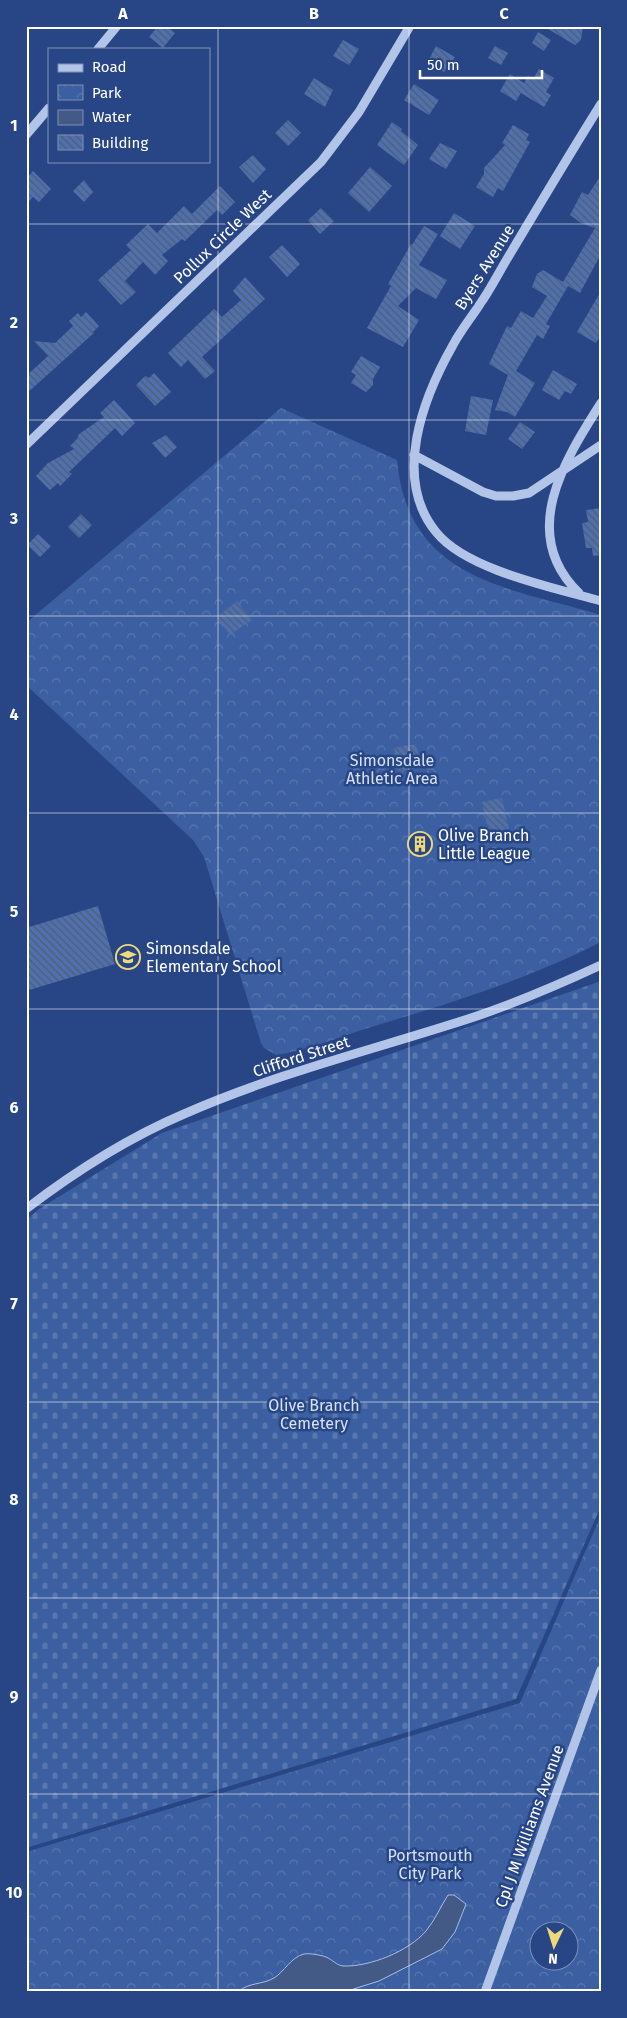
<svg xmlns="http://www.w3.org/2000/svg" width="627" height="2018" font-family="'Fira Sans',sans-serif">
<defs>
<pattern id="cemetery-stones" width="16" height="16" patternUnits="userSpaceOnUse" patternTransform="scale(1.25)"><rect width="16" height="16" fill="#3c5fa1"/><path d="M2 7V4a2 2 0 0 1 4 0v3zM10 15v-3a2 2 0 0 1 4 0v3z" fill="#5977af"/></pattern>
<pattern id="park-crowns" width="20" height="18" patternUnits="userSpaceOnUse" patternTransform="scale(1.25)"><rect width="20" height="18" fill="#3c5fa1"/><path d="M2 6a3 3 0 1 1 6 0M12 15a3 3 0 1 1 6 0" fill="none" stroke="#5977af"/></pattern>
<pattern id="building-back-hatch" width="6" height="6" patternUnits="userSpaceOnUse" patternTransform="scale(1.25)"><rect width="6" height="6" fill="#5070ac"/><path d="M-1 5l2 2M0 0l6 6M5-1l2 2" fill="none" stroke="#4e5c77"/></pattern>
</defs>
<rect width="100%" height="100%" fill="#284685"/>
<path fill="url(#cemetery-stones)" d="M601,981V1506L516,1699L26,1848V1220L39,1209L162,1133Z"/>
<path fill="url(#park-crowns)" fill-rule="evenodd" d="M281,408L397,460C408,580 507,587 601,615V942C527,980 447,1004 368,1028C339,1037 306,1051 276,1055L264,1048L261,1043L204,857L193,840L26,685V623Z
M601,1515V1992H26V1852L520,1703ZM540,1930H570V1960H540Z"/>
<path fill="#435986" stroke="#a7bee8" d="M448,1895H454L466,1904L455,1932L442,1949L379,1981L344,1992H238C249,1982 262,1985 274,1978C284,1972 291,1957 304,1954C309,1953 321,1955 326,1957C333,1960 336,1965 343,1966C370,1967 409,1951 426,1931C435,1920 441,1906 448,1895Z"/>
<path fill="url(#building-back-hatch)" d="M158,26H166L175,33L163,48L149,37Z
M543,26H583L581,40L575,45Z
M538,32L551,40L544,51L532,43Z
M343,40L359,49L349,65L333,56Z
M436,46L455,57L444,72L427,63Z
M495,46L508,53L501,65L488,58Z
M539,69L554,78L546,92L551,95L544,107L521,93L516,101L500,91L510,74L524,83L528,76L533,79Z
M314,78L333,90L325,107L304,94Z
M414,84L439,100L429,115L404,100Z
M288,120L301,133L288,146L275,133Z
M392,122L402,129L401,131L418,145L404,165L377,145Z
M513,125L529,134L526,140L530,142L503,191L498,188L493,197L476,187L484,174V168L505,145L502,143Z
M440,143L457,151L446,169L429,159Z
M253,155L266,169L253,183L239,167Z
M370,167L392,186L369,212L348,193Z
M33,171L51,189L39,202L33,197L26,204V179Z
M601,175V254L580,293L568,286L546,324L550,326L543,339L537,335L516,371L535,383L515,417L507,412L495,410L508,375L489,364L507,326L511,328L521,311L533,318L547,296L532,287L537,274L543,270L563,282L595,228L581,223L570,215L582,192L588,195Z
M84,180L93,192L84,202L73,191Z
M220,186L235,202L222,215L217,210L185,241L182,239L162,255L168,261L155,275L143,262L125,281L136,292L121,305L98,280L131,250L126,245L148,224L157,233L184,206L192,214Z
M321,208L334,221L320,234L308,220Z
M454,213L475,226L460,249L440,236Z
M424,226L438,234L419,265L447,280L436,299L416,288L398,306L419,320L403,347L367,328L391,286L388,284L411,244L412,245Z
M282,245L300,264L287,277L269,257Z
M245,277L265,299L202,357L215,371L205,379L188,360L181,367L168,353L214,309L222,317L241,300L233,291Z
M601,291V335L596,343L577,332Z
M86,312L99,326L93,332L94,333L26,394V376L48,356L34,341L55,343L73,326L69,321L78,313L81,317Z
M361,356L380,367L373,379V385L366,392L351,383L356,375L351,372Z
M553,370L577,384L571,394L565,391L559,400L542,390Z
M154,373L171,392L155,406L136,385L145,376L149,378Z
M471,396L493,400L486,435L465,431Z
M114,400L135,423L122,436L115,428L69,472L72,474L60,486L58,483L50,490L36,476L48,463L74,449L70,446L77,439L79,434L104,417L100,413Z
M520,422L535,432L522,449L508,439Z
M166,435L177,447L165,458L152,443Z
M601,508V555L593,556L592,548H586L582,523L588,522L586,510Z
M81,514L92,525L79,538L68,527Z
M38,534L51,546L40,557L27,545Z
M237,601L252,620L230,635L217,617Z
M416,744L421,766L399,771L394,748Z
M502,798L511,838L491,842L482,802Z
M98,906L115,964L26,991V928Z"/>
<g fill="none" stroke-linecap="round" stroke-linejoin="round">
<path stroke="#b2c4e7" stroke-width="9" d="M98,49L117,26
M601,104C569,155 538,207 507,259C498,274 490,290 480,304C471,318 461,330 453,345C423,398 392,478 436,532C466,570 555,588 601,601
M26,135L49,108
M26,445L321,162L359,112L410,26
M414,455L483,492L496,496H513L529,493L601,445
M579,593C518,534 564,461 601,403
M26,1209C73,1173 130,1137 184,1114C277,1073 376,1049 471,1018C516,1003 558,985 601,965
M485,1992L601,1670"/>
</g>
<path fill="none" stroke="#fff" stroke-width="1" stroke-opacity="0.55" d="M218,26V1992M409,26V1992M26,224H601M26,420H601M26,616H601M26,813H601M26,1009H601M26,1205H601M26,1402H601M26,1598H601M26,1794H601"/>
<defs>
<symbol id="building-ring" viewBox="-11 -11 22 22"><circle r="9.5" fill="#284685" stroke="#efd978" stroke-width="1.5"/><path d="M-4-6H4V6H1V3H-1V6H-4ZM-2.5-4.3h1.7v1.8h-1.7ZM.8-4.3h1.7v1.8H.8ZM-2.5-1h1.7V.8h-1.7ZM.8-1h1.7V.8H.8Z" fill="#efd978"/></symbol>
<symbol id="school-ring" viewBox="-11 -11 22 22"><circle r="9.5" fill="#284685" stroke="#efd978" stroke-width="1.5"/><path d="M0-5L7-2L0 1L-7-2ZM-4 1L0 2.5L4 1V4Q0 6-4 4Z" fill="#efd978"/></symbol>
</defs>
<g fill-rule="evenodd">
<use href="#building-ring" x="406" y="830" width="28" height="28"/>
<use href="#school-ring" x="114" y="943" width="28" height="28"/>
</g>
<g text-anchor="middle" stroke-width="5" stroke-linejoin="round" paint-order="stroke">
<g font-size="16" fill="#fff" stroke="#284685">
<text transform="translate(222 236) rotate(-44)" y="6">Pollux Circle West</text>
<text transform="translate(484 267) rotate(-58)" y="6">Byers Avenue</text>
<text transform="translate(301 1056) rotate(-18)" y="6">Clifford Street</text>
<text transform="translate(529 1826) rotate(-70)" y="6">Cpl J M Williams Avenue</text>
</g>
<g font-size="16" fill="#d5e1f6" stroke="#284685">
<text x="392" y="766">Simonsdale<tspan x="392" dy="18">Athletic Area</tspan></text>
<text x="314" y="1411">Olive Branch<tspan x="314" dy="18">Cemetery</tspan></text>
<text x="430" y="1861">Portsmouth<tspan x="430" dy="18">City Park</tspan></text>
</g>
<g font-size="16" fill="#fff" stroke="#284685" text-anchor="start">
<text x="438" y="841">Olive Branch<tspan x="438" dy="18">Little League</tspan></text>
<text x="146" y="954">Simonsdale<tspan x="146" dy="18">Elementary School</tspan></text>
</g>
</g>
<rect width="627" height="2018" fill="none" stroke="#284685" stroke-width="55"/>
<rect x="48" y="48" width="162" height="115" fill="#284685" stroke="#7e90b6"/>
<rect x="58" y="64" width="25" height="8" fill="#b2c4e7" stroke="#7e90b6"/>
<text x="92" y="72" font-size="15" fill="#ffffff">Road</text>
<rect x="58" y="85" width="25" height="15" fill="url(#park-crowns)" stroke="#7e90b6"/>
<text x="92" y="98" font-size="15" fill="#ffffff">Park</text>
<rect x="58" y="110" width="25" height="15" fill="#435986" stroke="#7e90b6"/>
<text x="92" y="122" font-size="15" fill="#ffffff">Water</text>
<rect x="58" y="135" width="25" height="15" fill="url(#building-back-hatch)" stroke="#7e90b6"/>
<text x="92" y="148" font-size="15" fill="#ffffff">Building</text>
<g transform="translate(554 1946) rotate(184)"><circle r="24" fill="#284685" stroke="#7e90b6"/>
<path d="M0-4L9 19L0 12L-9 19Z" fill="#efd978"/>
<text y="-8" font-size="14" font-weight="bold" text-anchor="middle" fill="#ffffff">N</text>
</g>
<path d="M420 70v8h122v-8" fill="none" stroke="#ffffff" stroke-width="2.5"/>
<text x="427" y="70" font-size="15" fill="#ffffff" stroke="#284685" stroke-width="4" paint-order="stroke">50 m</text>
<rect x="28" y="28" width="572" height="1962" fill="none" stroke="#fff" stroke-width="2"/>
<g font-size="16" text-anchor="middle" font-weight="bold" fill="#fff">
<text x="123" y="19">A</text>
<text x="314" y="19">B</text>
<text x="504" y="19">C</text>
<text x="14" y="131">1</text>
<text x="14" y="328">2</text>
<text x="14" y="524">3</text>
<text x="14" y="720">4</text>
<text x="14" y="917">5</text>
<text x="14" y="1113">6</text>
<text x="14" y="1309">7</text>
<text x="14" y="1505">8</text>
<text x="14" y="1702">9</text>
<text x="14" y="1898">10</text>
</g>
</svg>
